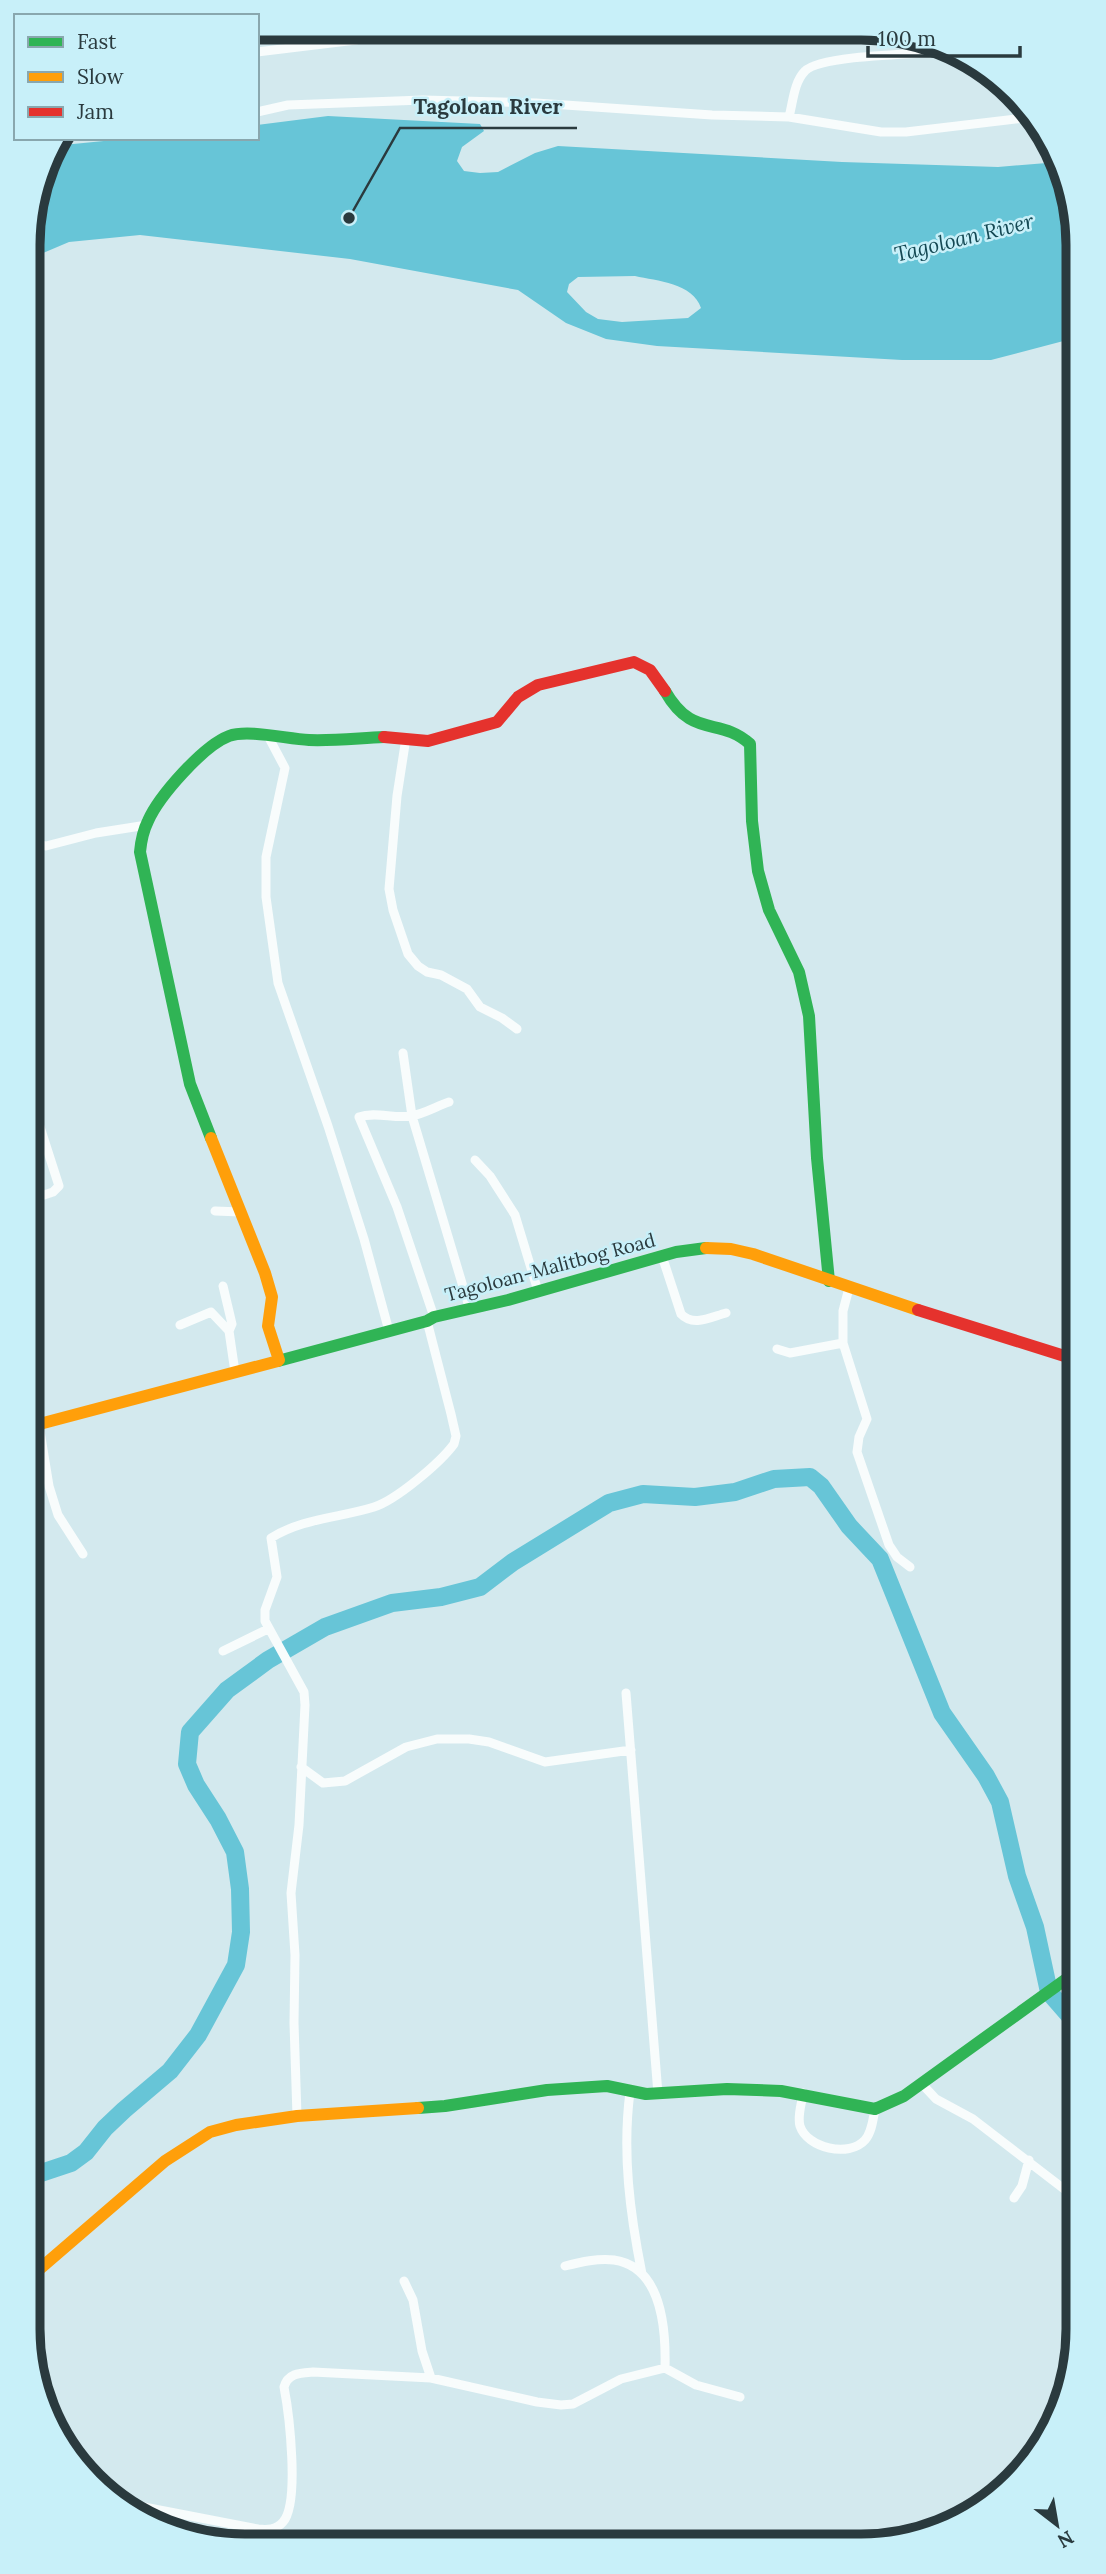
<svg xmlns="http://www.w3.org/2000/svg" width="1106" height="2574" font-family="Lora,serif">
<rect width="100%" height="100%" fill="#d3e9ee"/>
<path fill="#67c5d7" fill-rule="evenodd" d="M328,116L480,124L484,131L462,147L457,161L464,171L480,173L498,172L535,153L558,146L842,162L998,167L1059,162L1071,189V339L991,360H902L657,346L606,339L566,323L518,290L350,259L140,235L69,242L29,259L28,231L53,146L134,138H257V125ZM635,276C657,281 693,283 701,308L688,318L622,322L598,319L586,312L567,292L569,284L578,277Z"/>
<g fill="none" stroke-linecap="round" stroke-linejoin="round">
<path stroke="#67c5d7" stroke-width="18" d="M35,2175L71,2163L86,2152L105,2128L124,2110L170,2071L198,2035L236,1965L241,1932L240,1889L235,1852L218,1819L196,1785L187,1764L190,1732L227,1690L268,1660L325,1627L392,1603L441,1597L480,1587L513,1562L609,1503L643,1494L695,1497L735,1492L774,1479L810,1477L821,1486L849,1526L880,1559L942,1713L986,1776L1000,1802L1017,1876L1035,1927L1049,1992L1076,2023"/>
<path stroke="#f8fcfc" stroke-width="9" d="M257,52L356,40L385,29
M257,112L288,105L423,100L536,103L712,115L789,117L881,132H906L1033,117
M789,117C793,102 794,82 805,71C820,55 917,54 942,52
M268,736L285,768L266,857V897L278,983L328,1126L364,1239L389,1331
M406,738L397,796L389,889L393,910L408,954L418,966L427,972L441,975L467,989L480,1007L502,1018L517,1029
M30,842L46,846L96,833L147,825
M403,1053L412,1116L470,1310
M31,1099L59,1186L53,1192L32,1199
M475,1160L490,1176L515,1215L538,1291
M215,1211L241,1212
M662,1256L681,1314C693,1327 711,1317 726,1313
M223,1286L232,1324L229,1331
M849,1288L843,1311V1343L867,1419L859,1437L857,1452L889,1545L897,1557L910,1567
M434,1317L397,1207L359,1117C375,1111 394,1119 411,1116C424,1114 437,1106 449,1102
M180,1325L211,1312L229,1331L235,1372
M777,1349L790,1353L843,1343
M39,1425L49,1486L58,1515L83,1554
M223,1651L268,1629
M626,1693L658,2094
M301,1767L323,1783L345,1781L406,1747L437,1739H469L489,1742L545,1762L631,1750
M922,2084L936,2099L973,2119L1077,2199
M630,2092C622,2153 630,2214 642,2274
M803,2093C802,2103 797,2116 800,2126C807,2148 849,2158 865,2140C872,2132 873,2119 875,2109
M297,2116L294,2023L295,1955L291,1893L299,1825L305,1705L304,1692L265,1621V1610L277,1577L271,1538C303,1518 339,1518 374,1507C396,1500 440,1463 454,1444L456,1436L451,1414L427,1321
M1014,2198L1022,2186L1029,2160
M404,2281L413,2300L422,2351L431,2378
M665,2368L696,2385L740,2397
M118,2502L258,2529C267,2530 276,2530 283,2522C300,2503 289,2413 284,2387C288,2373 300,2373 313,2372L431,2378L537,2402L561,2405L573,2404L621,2379L665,2368C666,2330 662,2267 614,2260C598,2258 581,2262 565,2266
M264,2542L269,2530"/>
<path stroke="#30b455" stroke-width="12" d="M665,691C693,740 719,716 750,744L752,821L758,871L769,910L799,972L809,1016L817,1158L829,1281
M211,1138L190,1084L140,852C141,841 143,831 148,821C159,796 203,746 229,736C248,729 287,739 309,740C334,741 359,738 384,737
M278,1361L427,1321L434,1317L508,1300L676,1252L706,1248
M418,2108L445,2106L547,2090L607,2086L646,2094L727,2089L781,2091L875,2109L904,2096L1076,1972"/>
<path stroke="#ff9f0a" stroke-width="12" d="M211,1138L265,1273L272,1297L268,1326L279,1360
M706,1248L731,1249L753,1254L918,1310
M32,1426L278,1361
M35,2273L165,2161L210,2132L236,2125L297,2116L418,2108"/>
<path stroke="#e5322d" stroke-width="12" d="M384,737L428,741L497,722L518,697L538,685L634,662L650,670L665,691
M918,1310L1074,1359"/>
</g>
<g text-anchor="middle" stroke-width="5" stroke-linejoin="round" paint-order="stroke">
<g font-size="19" fill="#2a3a3e" stroke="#c8f0f9">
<text transform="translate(550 1267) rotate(-15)" y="7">Tagoloan-Malitbog Road</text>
</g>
<g font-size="21" font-style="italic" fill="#154954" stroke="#c8f0f9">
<text transform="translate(964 238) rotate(-14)" y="7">Tagoloan River</text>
</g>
</g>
<path d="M0 0H1106V2574H0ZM245 40H861A205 205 0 0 1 1066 245V2329A205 205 0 0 1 861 2534H245A205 205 0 0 1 40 2329V245A205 205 0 0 1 245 40Z" fill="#c8f0f9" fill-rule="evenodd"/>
<path fill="none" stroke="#2a3a3e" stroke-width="9" d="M245 40H861A205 205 0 0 1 1066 245V2329A205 205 0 0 1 861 2534H245A205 205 0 0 1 40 2329V245A205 205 0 0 1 245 40Z"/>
<path fill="none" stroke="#2a3a3e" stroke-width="2.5" d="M349 218L400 128H577"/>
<circle fill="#2a3a3e" stroke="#c8f0f9" stroke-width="2.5" cx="349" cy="218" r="7"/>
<g font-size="21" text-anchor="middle" font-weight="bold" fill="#2a3a3e" stroke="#c8f0f9" stroke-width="5" stroke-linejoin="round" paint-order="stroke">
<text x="488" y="114">Tagoloan River</text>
</g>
<rect x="14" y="14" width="245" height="126" fill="#c8f0f9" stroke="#89a7ae" stroke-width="2"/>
<rect x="28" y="37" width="35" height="10" fill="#30b455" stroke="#89a7ae" stroke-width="2"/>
<text x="77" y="49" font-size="21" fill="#2a3a3e">Fast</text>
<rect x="28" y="72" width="35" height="10" fill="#ff9f0a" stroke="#89a7ae" stroke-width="2"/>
<text x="77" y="84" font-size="21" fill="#2a3a3e">Slow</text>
<rect x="28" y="107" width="35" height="10" fill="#e5322d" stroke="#89a7ae" stroke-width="2"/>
<text x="77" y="119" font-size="21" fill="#2a3a3e">Jam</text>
<g transform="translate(1057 2525) rotate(149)" stroke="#c8f0f9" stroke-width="5" paint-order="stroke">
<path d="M0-5L12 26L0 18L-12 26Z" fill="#2a3a3e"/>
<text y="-10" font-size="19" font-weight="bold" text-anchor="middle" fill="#2a3a3e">N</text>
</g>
<path d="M868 46v10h152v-10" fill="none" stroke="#2a3a3e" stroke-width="3.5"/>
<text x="878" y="46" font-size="21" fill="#2a3a3e" stroke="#c8f0f9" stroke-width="5" paint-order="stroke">100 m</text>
</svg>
